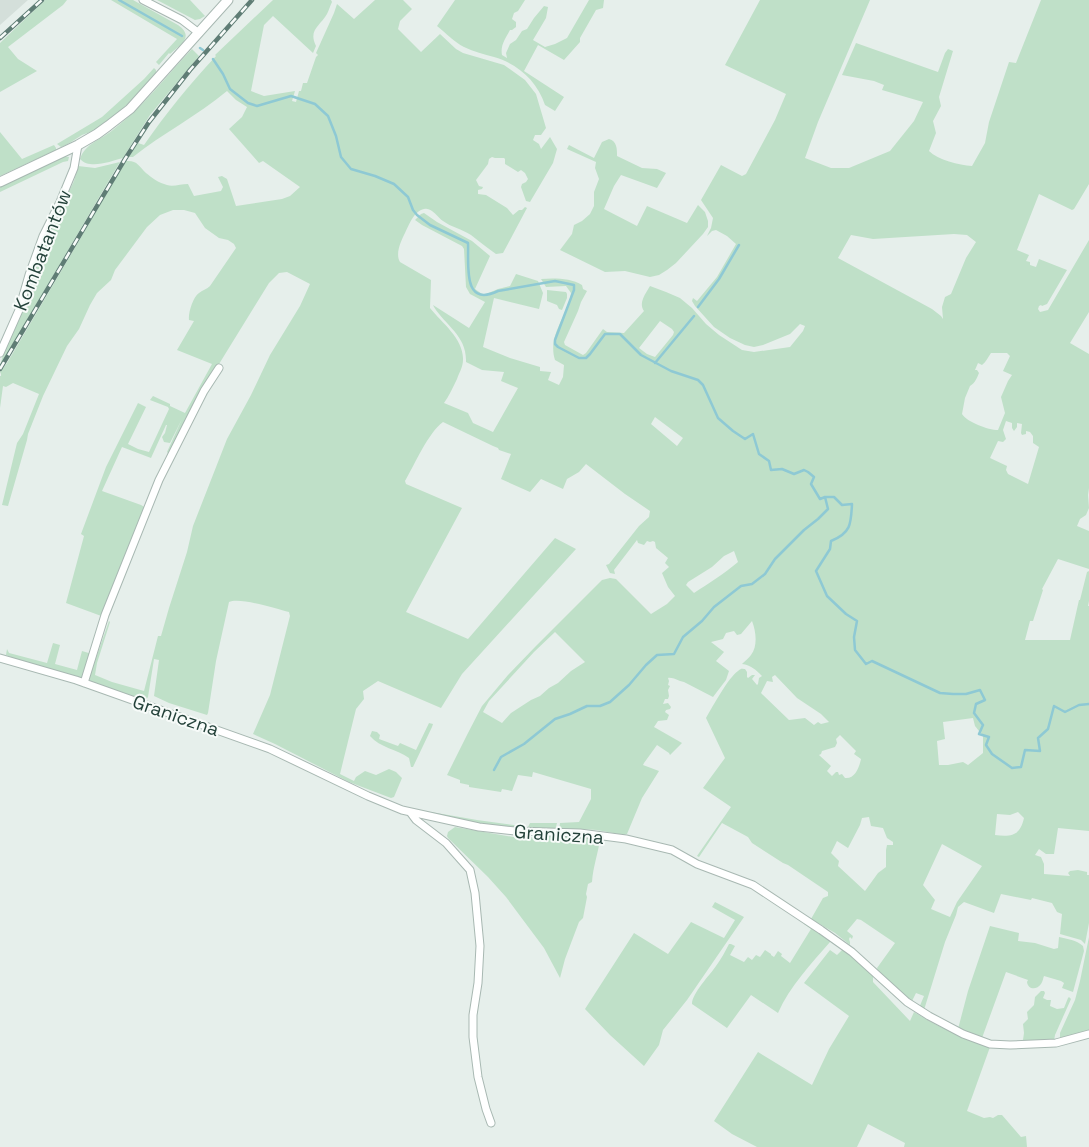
<svg xmlns="http://www.w3.org/2000/svg" width="1089" height="1147" font-family="'Space Grotesk',sans-serif">
<rect width="100%" height="100%" fill="#e6efeb"/>
<path fill="#d4dfda" d="M0,0H28L0,25Z"/>
<path fill="#bfe0c8" fill-rule="evenodd" d="M45,0H67L63,5L8,47L18,59L37,71L0,92V43Z
M111,0H133L178,25C195,37 180,45 170,54L169,53L159,65L156,62L177,39Z
M157,0H190L205,16L200,19L195,20Z
M273,0H331L332,2C330,6 329,10 327,14C320,26 308,30 316,46L313,53L273,16L264,25L251,91L264,96L295,91L292,101L296,102L299,91H301L303,83H307L316,57L318,55L316,53L334,13L337,4L354,19L375,0H403L412,9L400,21L398,29L421,52L440,34L456,49L463,53L504,65L525,80L536,94L546,128L541,135H535L533,140L539,144L541,149L550,137L557,149L553,163L530,202L526,201L521,187L522,184L526,182L528,179L525,173L521,170L518,172L505,164V159L504,158H495L492,157L489,159L488,164L476,180L479,186L483,187L482,189L478,190V194L486,195L507,208L513,215L519,210H522L525,207L527,208L503,253L496,254C487,248 479,241 471,235C462,229 451,227 443,221C437,217 432,207 424,209C414,211 409,225 405,233C401,241 395,254 400,262L431,280L430,308C442,323 464,339 463,360C463,367 459,373 457,379C453,387 449,396 444,403L468,413L473,423L493,432L518,388L501,381L504,372L482,370L466,362C467,336 446,326 434,307L433,305L469,328L485,302L470,294L466,287L464,249L462,246L422,225L415,220L421,214L424,213L437,222L472,241L490,256L475,289L482,294H486L498,289L510,286L516,274L538,281L543,293L539,309L494,298L483,347L510,358L540,367V371L551,372L548,380L559,385L563,377L564,365L555,360C547,335 568,316 571,293L566,286L546,287L541,279C554,278 571,278 582,285L583,289L587,291L581,302L578,311L564,342L565,345L583,355L586,353L603,329L607,332L624,333L644,311C638,303 646,293 650,286L666,292L680,298L692,308L706,324L719,335L742,350L754,352L790,347L803,331L805,326L800,324L790,334L763,345L754,347L745,345L730,338L714,327L695,306L692,301L693,298L697,301L717,277L736,244L727,236L716,230L712,231L707,236L711,228L713,218L701,200L721,165L742,176L746,174L775,120L786,94L725,65L760,0H870L818,122L805,158L831,168H849L890,151L914,121L923,102L882,90L884,85L874,81L842,75L856,43L938,72L945,53L948,49L953,51L939,97L941,106L933,121L936,133L929,151C938,160 959,165 972,166L985,143L989,122L1009,62L1016,63L1041,0H1089V184L1074,209L1072,210L1039,194L1017,250L1029,255L1026,261L1030,262V265L1036,267L1039,259L1067,270L1047,304L1042,306L1041,305L1039,306L1038,309L1040,312L1048,310L1089,240V312L1070,343L1089,354V488L1088,495L1089,508L1086,515L1080,519L1077,526L1089,531V569L1058,559L1042,589L1043,590L1033,621H1030L1025,640H1070L1079,600H1080L1087,572L1089,571V601L1088,606H1089V831L1058,828L1054,854H1046L1039,849L1035,855L1041,857L1044,864V874L1070,876L1068,873L1070,871L1078,870L1087,872V875H1089V923L1085,944L1081,940L1060,934L1062,914L1057,912L1052,903L1032,898L1031,900L1001,894L994,913L964,902L958,907L956,915L945,942L924,1010L919,1008L924,996L916,993L911,1003L878,971L877,968L895,943L861,920L857,919L847,931L853,936L852,939L850,937L849,939L850,942V945L835,933L811,919L823,898L828,896V892L788,865L783,863L752,843L748,837L722,823L699,857L697,856L731,807L703,788L725,758L706,718C713,706 728,678 738,671C742,668 741,669 745,669L747,672V677L748,678L752,675H755L752,679L757,685L758,684L759,678L762,676C756,670 751,665 742,664C745,661 749,658 751,655C758,646 756,631 752,621L741,634L737,635L734,631L726,633L723,639L711,642L724,652L716,661L729,671L726,680L713,697L684,682C678,681 673,677 668,678L669,681L668,685L670,686L668,690L669,696L668,699H665L663,704L668,703L671,707L670,709L666,710L665,712L669,715L667,720L658,721L654,727L682,743L670,755L669,753L657,745L644,763L643,765L659,771L642,798L627,834L624,835L597,830L581,829L559,830L560,823L579,822L591,799V789L533,772L532,777L518,775L512,791L502,789L501,792L469,787V785L460,783V780L447,775L468,733L482,706L508,675L535,647L602,580L610,578L616,579L651,614L667,604L675,596L668,587L662,573L669,567L665,563L668,558L656,548L655,542L653,541L650,542L647,541L644,545L638,543L637,540L614,570L615,574L610,573L606,565L609,564L639,526L649,517L650,511L625,494L586,464L579,472L567,479L563,489L541,479L530,492L501,479L511,454L499,450L498,448L493,446L443,422C428,433 415,464 405,481L406,484L462,508L406,612L468,639L555,538L576,549L462,674L441,708L378,681L363,691L364,699L356,709L340,774L354,781L356,777L365,771L376,775L389,769L396,772L402,778L394,797L391,798L349,782L275,744L253,734L270,695L290,616L289,612C276,609 240,597 229,602L216,661L208,713L207,715L169,703L154,696L159,660L154,659L148,697L145,701L90,682L89,678L109,621L110,622L97,663L95,675L112,682L144,691L158,636H161L169,608L187,552L193,526L227,439L251,395L270,355L300,306L310,284L287,272L279,273L269,283L203,390L164,463L168,453L167,452L182,419L170,443L164,442L162,437L165,433L167,425H166L151,458L122,447L102,491L141,505L146,508L104,617L66,603L84,536L81,534L106,467L138,403L146,407L128,444L138,449L149,452L169,409L168,407L150,400L153,396L170,404V406L185,413L212,364L177,350L194,321L189,320C188,313 193,297 199,293C203,290 207,289 210,286L236,248L234,244L228,240L219,238L205,228L195,213L184,210H173L160,215L147,227L115,270L111,280L97,293L90,305L79,329L67,346L43,396L28,434L27,440L8,506L2,505L17,443L23,434L39,394L13,383L6,387L3,386L0,408V376H1V374L0,372L7,363L126,161C137,160 139,166 146,173C152,178 159,183 167,185C173,187 181,184 188,184L194,196L221,191L223,187L218,177L222,176L227,179L236,206L282,199L290,196L300,187L263,161L259,163L229,129L242,117L247,107L236,100L227,91C197,116 163,133 133,157H128L138,143L144,145C166,113 190,84 216,56L215,55ZM954,234L967,235L976,242L966,258L951,294L945,297L942,307L943,319L941,316L932,309L838,258L851,235L873,239ZM660,321L672,329L674,332L673,335L655,357L647,354L639,348ZM991,353H1007L1010,356L1003,371L1012,375L1008,381L1001,397L1005,413L998,430C988,430 967,422 962,414L965,398L970,386C975,383 977,378 979,373L977,370H975L978,363L982,365C986,362 988,357 991,353ZM655,417L683,438L677,446L651,424ZM1006,421L1012,423V428L1014,431L1017,427V423L1022,424L1021,433L1022,435L1026,434V431L1030,432L1033,436V443L1039,447L1028,484L1008,474L1006,470L1007,466L990,458L998,441L1003,442L1006,439L1003,430ZM734,551L738,562C724,574 709,583 694,593L686,585L688,582L712,567L724,556ZM555,632L585,662L571,671L558,683L549,688L540,696L531,700L511,713L502,723L483,712L489,701L534,652ZM775,675L797,698L821,714L829,722L821,724L818,722L814,725L805,718L789,720L761,693L767,681L773,682L772,677ZM973,718L975,726L983,736V753L968,765L963,762L948,765H939L937,741L945,739L943,722ZM840,735L856,751L854,754L861,759C859,768 855,779 845,778L842,774L839,775L838,772H836L832,776L827,771L831,766L819,755L821,754L822,751L835,747L837,743L836,739ZM1018,812L1024,818C1020,835 1013,837 995,835L997,814L1010,815ZM869,817L871,826L883,828L887,838L893,842V845H887L886,850V867L878,873L865,891L838,866L839,861L831,853L837,841L848,848L860,825L862,818ZM942,844L982,866L957,902L950,917L931,909L935,900L923,885Z
M455,0H525L518,11L514,13L512,19L516,22V27L512,30H510C506,38 500,45 502,55L507,58L506,53L510,44L516,40L522,31L527,29L534,18L544,6L548,7L546,18L533,40L545,47L555,44L567,38L589,0H604L603,8L596,10L580,38V42L564,60L538,45L524,71L564,97L555,111L545,105C537,81 518,64 494,57C484,54 474,52 464,47C454,42 446,33 437,26Z
M192,49L199,56L150,115L123,158C111,161 90,170 80,159C85,143 103,139 114,129C143,107 166,76 192,49Z
M154,68L156,70V73C141,90 116,119 96,129C92,132 86,133 82,135C75,139 69,144 61,147L57,144L102,117L144,79Z
M0,132L22,159L54,145L56,148V150L0,176Z
M609,139C617,141 617,149 617,156L642,168L657,169L666,173L657,188L621,175L614,186L604,209L637,226L647,206L687,223L698,205L705,212L708,221V227L703,234L676,263L667,270L659,275L650,277L625,271L605,272L560,250L572,234L574,225L582,221L590,214L594,206V192L599,179L595,168L596,162L567,149L569,145L594,158L602,142Z
M63,156L69,157L68,161L63,162L0,192V186Z
M120,162L114,172L0,366L3,355L15,329L26,298L38,262L50,231L74,181L78,166L95,168Z
M547,290L566,292L567,294V298L562,310L559,309L557,305L547,301Z
M53,643L60,645L55,664L77,670L82,651L92,654L85,678L81,679L16,659L6,655L7,649L9,653L47,663Z
M429,723L433,724L432,727L413,767H411L409,758C397,749 380,748 370,736L372,731L377,732L380,735L379,739L398,746L400,743L416,750Z
M431,812L477,820L528,827L530,823H557L555,831L492,827L431,813Z
M455,827L519,838L577,835L600,839C598,854 593,867 592,882L588,884L586,894L587,897L583,918L579,922L565,959L560,978L544,948L506,897L488,877L448,838L447,836L448,832Z
M715,902L744,917L687,1000L663,1030L659,1045L644,1066L610,1035L585,1009L634,933L668,954L691,922L724,938L735,920L712,907Z
M806,922L831,940L830,942C811,964 790,986 778,1013L751,995L727,1028L692,1004C692,993 710,975 716,966C721,959 725,952 729,944H731L735,946L730,955L744,962L748,957L752,960L756,955L760,957L765,950L771,954V955L774,957L778,951L782,954L781,956L790,963L811,929L804,924Z
M990,926L1019,933L1018,941L1035,943L1054,949L1058,948L1059,937C1068,939 1076,940 1083,946L1084,951L1073,992L1062,988L1064,983L1061,981L1044,976C1043,978 1043,981 1041,984C1037,990 1028,990 1027,982L1028,980L1006,972L982,1038L958,1029L968,991Z
M1089,937V1032L1062,1040L1060,1038V1033L1075,1000L1080,981Z
M844,948L873,974V982L910,1021L914,1012C938,1027 963,1038 990,1047L967,1111L984,1118L990,1117L993,1118L998,1115H1002L1021,1137L1026,1136L1027,1147H904L905,1143L868,1124L857,1147H757L732,1134L714,1121L758,1052L812,1085L829,1049L849,1016L804,983L830,950L837,955Z
M1041,991H1044L1045,993L1043,998L1047,1000H1051L1050,1006L1057,1009L1064,1008L1068,998L1069,997L1071,999L1055,1035L1054,1041L1019,1042L1023,1040L1024,1033L1023,1024L1028,1019L1027,1012L1034,1005L1035,997Z"/>
<g fill="none" stroke-linecap="round" stroke-linejoin="round">
<path stroke="#8ec9d4" stroke-width="2.5" d="M119,0L182,36
M200,48L203,50
M213,59L223,74L230,89L248,103L257,106L291,96L315,104L328,116L336,136L341,157L351,169L375,176L394,184L408,197L413,210L417,215L430,225L468,243C469,265 462,308 498,291L555,281L574,285V290L555,340V344L558,347L579,358H586L590,354L605,334H620L641,355L671,371L698,380L703,385L718,418L733,431L745,439L753,434L759,454L769,461L771,470L782,469L794,474L804,470L808,472L814,477L811,484L820,499L825,497H834L842,505L852,504C851,524 851,533 831,541L830,549L816,571L827,596L846,614L857,621L854,637L855,650L866,664L872,661L940,693L953,694H966L980,690L985,700L976,704L974,713L983,725L979,734L989,737L986,745L992,754L1012,768L1021,767L1025,750L1040,751L1038,738L1048,729L1054,706L1065,712L1079,705L1089,704
M698,307L719,279L739,245
M655,363L694,316
M494,770L501,757L524,744L555,719L570,714L587,706H600L610,702L629,685L646,665L657,655L674,654L683,637L702,621L714,607L741,586L752,584L765,574L775,559L804,530L818,519L828,509L825,497"/>
<defs>
<path id="minor" d="M143,0L182,20L199,33
M0,353L19,310L29,275L43,236L60,202L74,168L78,145
M0,658L76,680L270,749L368,796L402,810L479,827L515,831L580,833L626,839L672,850L697,864L753,885L821,930L852,952L907,1002L929,1016L963,1034L990,1044L1010,1045L1056,1043L1089,1034
M84,683L105,615L159,480L204,391L219,368
M410,812L416,820L446,843L470,870L475,893L480,946L478,983L473,1015V1037L478,1077L486,1109L491,1123"/>
<path id="tertiary" d="M0,182L78,145L97,134L108,126L130,109L228,0"/>
</defs>
<use href="#minor" stroke="#a8b8b2" stroke-width="9"/>
<use href="#tertiary" stroke="#a8b8b2" stroke-width="11"/>
<use href="#minor" stroke="#fff" stroke-width="7"/>
<use href="#tertiary" stroke="#fff" stroke-width="9"/>
<defs>
<path id="rail" d="M0,38L42,0
M0,369L125,159L149,122L190,70L252,0"/>
</defs>
<use href="#rail" stroke="#5f7d75" stroke-width="4.5"/>
<use href="#rail" stroke="#f7fbf9" stroke-width="2.5" stroke-dasharray="8" stroke-linecap="butt"/>
</g>
<g text-anchor="middle" stroke-width="4" stroke-linejoin="round" paint-order="stroke">
<g font-size="19" fill="#24423a" stroke="#f7fbf9">
<text transform="translate(42 250) rotate(-69)" y="7">Kombatantów</text>
<text transform="translate(176 715) rotate(19)" y="7">Graniczna</text>
<text transform="translate(559 834) rotate(4)" y="7">Graniczna</text>
</g>
</g>
</svg>
